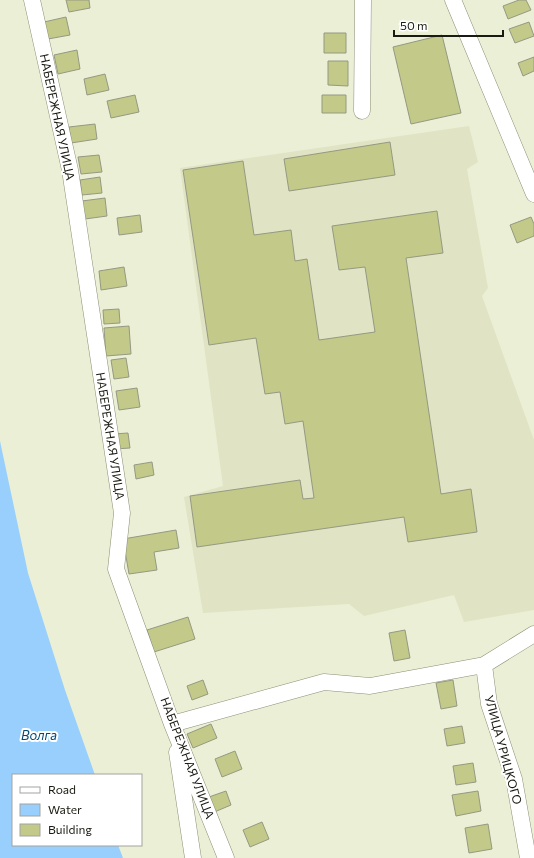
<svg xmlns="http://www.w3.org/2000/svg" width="534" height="858" font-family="Commissioner,sans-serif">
<rect width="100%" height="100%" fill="#ebefd5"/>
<path fill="#e0e4c4" d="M469,126L478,162L467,169L488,288L482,296L534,440V610L464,622L454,595L364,616L349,604L203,613L184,497L223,486L180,168Z"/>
<path fill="#98cffc" d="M0,441L28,573L65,690L95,775H13V845H118L123,858H0Z"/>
<path fill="#c2c989" stroke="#969982" d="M66,0H89L90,8L69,12Z
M519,0H526L531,10L508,19L503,6Z
M66,17L70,35L48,39L44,22Z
M529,22L534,36L515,43L509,29Z
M324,33H346V53H324Z
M442,35L461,113L411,124L393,47Z
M77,50L80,69L58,74L54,55Z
M534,57V71L523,76L518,63Z
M328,61H348V86L328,85Z
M105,74L109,90L87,95L84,79Z
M135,95L139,112L111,118L107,101Z
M322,95H346V113H322Z
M95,124L97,139L71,143L69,127Z
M390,142L395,175L289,191L284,159Z
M99,155L102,172L81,174L78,157Z
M243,161L254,235L291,230L295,261L307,259L319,340L375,332L365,267L339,270L332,226L437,211L443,253L406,258L441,494L471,489L477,532L408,542L404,517L197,547L190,496L300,480L303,499L314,498L303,421L285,424L280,392L265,394L256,338L209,345L183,170Z
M100,177L102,193L82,195L80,180Z
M105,198L107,216L85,219L82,201Z
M140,215L142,232L119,235L117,218Z
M531,217L534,224V236L517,243L510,225Z
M124,267L127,286L101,290L99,271Z
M119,309L120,323L104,324L103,310Z
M129,326L131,354L106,356L104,328Z
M126,358L129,377L114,379L111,360Z
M137,388L140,407L119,410L116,391Z
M128,433L130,448L115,449L113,434Z
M152,462L154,475L136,479L134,465Z
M176,530L179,548L154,552L157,570L129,574L123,539Z
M188,617L195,639L154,652L147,630Z
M405,630L410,658L394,661L389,633Z
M203,680L208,694L192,700L187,686Z
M453,680L457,706L441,709L436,683Z
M211,724L217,738L193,748L187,734Z
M462,726L465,743L447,746L444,729Z
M235,751L242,769L222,777L215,759Z
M473,763L476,782L456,785L453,766Z
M226,791L231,805L212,813L206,798Z
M478,791L481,811L456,816L452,795Z
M262,822L269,839L250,847L243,830Z
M488,824L492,849L469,853L465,828Z"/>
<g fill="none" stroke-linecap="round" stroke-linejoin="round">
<defs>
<path id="minor" d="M32,0L70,170L122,513L116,569L172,724L226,858
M453,0L534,194
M362,111L363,0
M484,665L489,704L514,779L528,858
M172,724L324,682L370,686L484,665L534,634
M177,752L193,858"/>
</defs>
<use href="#minor" stroke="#8b8f77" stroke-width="17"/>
<use href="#minor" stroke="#fff" stroke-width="16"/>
</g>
<g text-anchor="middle" stroke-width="4" stroke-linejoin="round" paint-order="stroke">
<g font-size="12" fill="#191a11" stroke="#fff">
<text transform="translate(57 117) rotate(78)" y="4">НАБЕРЕЖНАЯ УЛИЦА</text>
<text transform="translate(110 436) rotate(81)" y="4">НАБЕРЕЖНАЯ УЛИЦА</text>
<text transform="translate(503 750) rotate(75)" y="4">УЛИЦА УРИЦКОГО</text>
<text transform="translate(187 758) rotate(69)" y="4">НАБЕРЕЖНАЯ УЛИЦА</text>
</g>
<g font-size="13" font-style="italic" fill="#034771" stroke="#fff">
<text x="39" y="740">Волга</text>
</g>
</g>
<rect x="12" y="774" width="130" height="72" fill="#ffffff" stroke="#a3a3a0"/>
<rect x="20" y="787" width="20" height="6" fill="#ffffff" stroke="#a3a3a0"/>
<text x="48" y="794" font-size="12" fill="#191a11">Road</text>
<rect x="20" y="804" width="20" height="12" fill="#98cffc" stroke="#a3a3a0"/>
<text x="48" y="814" font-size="12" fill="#191a11">Water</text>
<rect x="20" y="824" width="20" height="12" fill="#c2c989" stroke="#a3a3a0"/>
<text x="48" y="834" font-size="12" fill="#191a11">Building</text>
<path d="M394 30v6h109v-6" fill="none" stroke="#191a11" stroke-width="2"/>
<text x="400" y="30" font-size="12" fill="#191a11" stroke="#ffffff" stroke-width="3" paint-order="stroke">50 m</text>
</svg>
